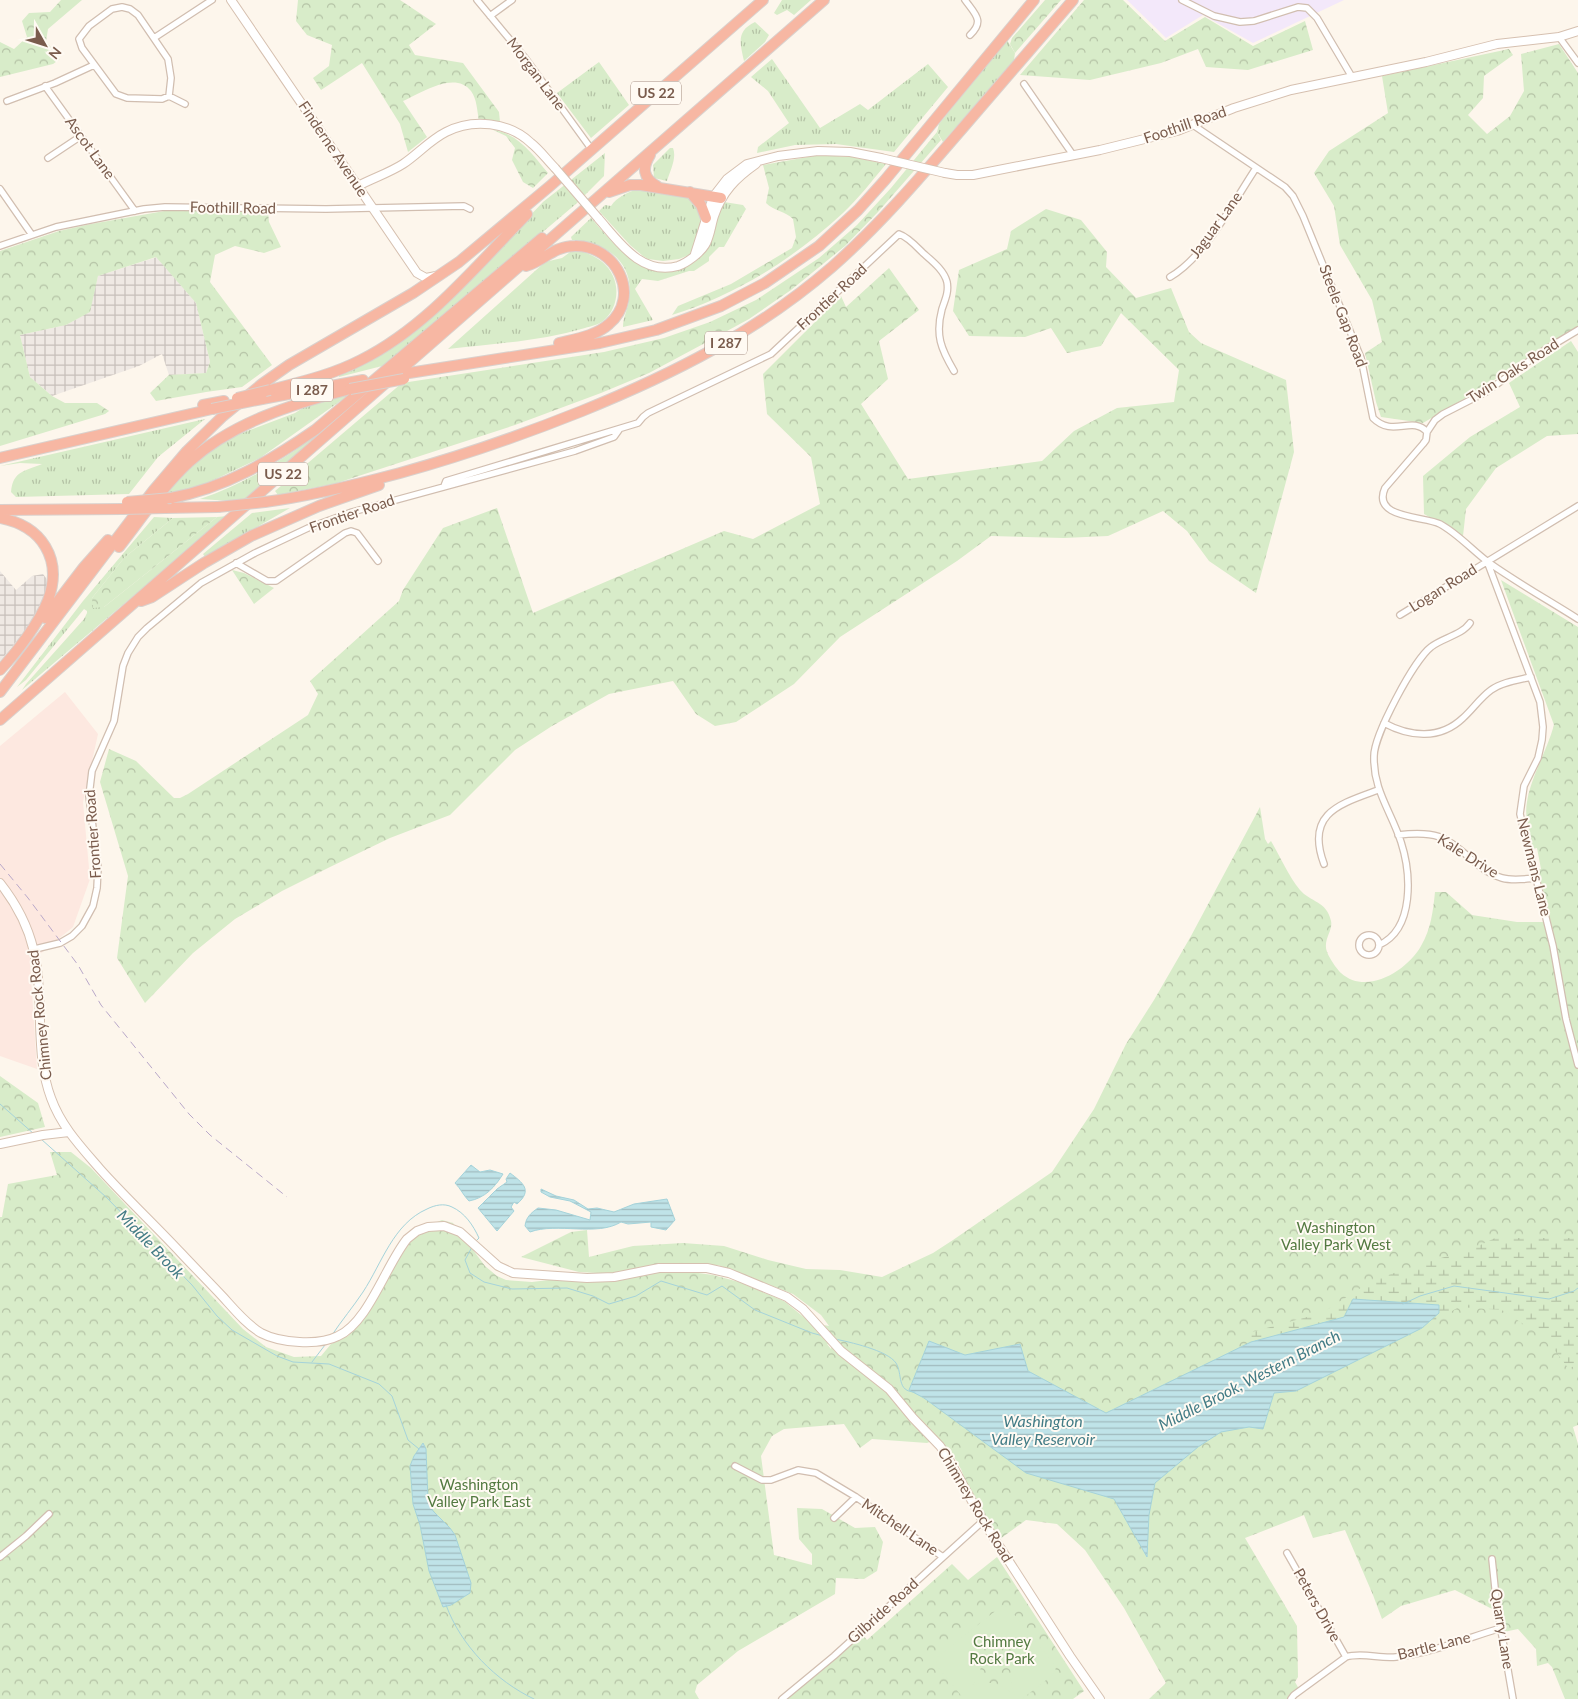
<svg xmlns="http://www.w3.org/2000/svg" width="1578" height="1699" font-family="Lato,sans-serif">
<defs>
<pattern id="industrial-grid" width="8" height="8" patternUnits="userSpaceOnUse" patternTransform="scale(1.25)"><rect width="8" height="8" fill="#efe9e4"/><path d="M0 4h8M4 0v8" fill="none" stroke="#c7c0bb"/></pattern>
<pattern id="grass-tufts" width="24" height="20" patternUnits="userSpaceOnUse" patternTransform="scale(1.25)"><rect width="24" height="20" fill="#d8ecc9"/><path d="M3 7l-1-3M5 7V3M7 7l1-3M15 17l-1-3M17 17v-4M19 17l1-3" fill="none" stroke="#b4c2a5"/></pattern>
<pattern id="forest-crowns" width="20" height="18" patternUnits="userSpaceOnUse" patternTransform="scale(1.25)"><rect width="20" height="18" fill="#d8ecc9"/><path d="M2 6a3 3 0 1 1 6 0M12 15a3 3 0 1 1 6 0" fill="none" stroke="#b4c2a5"/></pattern>
<pattern id="wetland-marsh" width="20" height="14" patternUnits="userSpaceOnUse" patternTransform="scale(1.25)"><rect width="20" height="14" fill="#d8ecc9"/><path d="M1 5h8M5 5V1M11 12h8M15 12V8" fill="none" stroke="#b4c2a5"/></pattern>
<pattern id="water-rules" width="6" height="5" patternUnits="userSpaceOnUse" patternTransform="scale(1.25)"><rect width="6" height="5" fill="#bfe3e8"/><path d="M0 2.5h6" fill="none" stroke="#a0bbbe"/></pattern>
</defs>
<rect width="100%" height="100%" fill="#fdf6ec"/>
<path fill="#fde8e0" d="M65,692L98,734L83,802L90,879L73,927L30,962L37,1069L0,1056V746Z"/>
<path fill="url(#industrial-grid)" d="M157,257L196,303L210,362L206,373L169,375L162,354L139,366L52,396L30,377L20,335L66,325L89,312L98,276Z
M0,571L16,590L32,576L43,574L49,582L42,602L25,631L0,661Z"/>
<path fill="#f3e8fa" d="M1127,0H1344L1253,43L1203,15L1166,38Z"/>
<path fill="url(#grass-tufts)" d="M782,0H811L794,15L787,10L777,15L774,13Z
M755,22L769,35L765,42L744,61C740,43 736,31 755,22Z
M1007,40L1015,53L1014,60L943,142L937,132L939,124Z
M772,59L820,128L860,104L868,110L928,64L948,87L894,152L836,144L795,145L757,153L758,147L789,123L768,91L751,77Z
M599,62L629,105L591,138L557,93Z
M670,148H673C677,158 670,171 667,181L654,178L653,165Z
M605,153L604,176L577,203L386,365L339,377V374L374,358L417,330V328L463,286L543,202Z
M637,189L688,198L695,204L703,220L696,246L689,255L679,259L663,261L648,259L643,256L630,245L599,211L605,205L611,206C617,197 627,193 637,189Z
M724,202L743,205L746,209L724,247H719L709,257V261L694,271H689L658,281L642,279L635,289L653,320L623,327C623,317 628,309 629,300C635,262 606,242 572,240L571,237L591,218C613,243 639,277 676,270C685,268 696,263 702,255C713,239 714,218 724,202Z
M573,250C589,252 606,260 613,276C620,291 616,311 603,321C598,325 591,326 585,328C541,341 493,344 448,349L545,262L562,258Z
M353,392L260,458L218,478L180,494H164L173,484L201,457L234,436L295,413L306,406Z
M205,419L158,457L129,494L16,497L11,492C13,470 26,471 42,464L20,463L0,466Z
M336,420H337L250,499L230,501L200,499C251,482 294,453 336,420Z
M290,508L205,557L203,554L252,513Z
M228,516L22,690L26,684L84,619L87,613V611L84,609L26,680L17,687L83,601L154,517L173,518L124,558L92,598L104,607L217,517Z"/>
<path fill="url(#forest-crowns)" d="M61,0H82L48,29L46,41L60,59L53,64L0,77V42L14,49L27,37L22,21L29,13L50,12Z
M298,0H400L436,24L409,45L415,55L463,63L499,112L500,122L479,121C477,111 477,99 471,91C455,70 421,93 403,101L427,137L408,152L400,124L362,63L321,90L313,78L329,66L332,45L307,35L296,21Z
M1045,0H1061L1015,53L1010,44L1012,38Z
M1084,0H1123L1165,41L1205,17L1253,46L1305,21L1313,50L1248,70L1206,67L1198,49L1161,63L1090,80L1020,75Z
M1559,44L1578,73V326L1469,396L1423,423L1381,417L1376,402L1365,353L1382,342L1372,300L1340,245L1334,206L1314,173L1329,151L1388,113L1382,76L1509,49L1513,55L1484,76L1483,98L1468,115L1487,134L1510,116L1524,91L1521,54Z
M493,130C518,133 533,155 548,173L533,188L523,182L512,160L515,148L506,136Z
M937,132L941,140L878,212L845,246L791,290L749,319L705,343L649,373L601,393L515,425L337,483L278,495L275,491L402,383L604,352L664,338L710,322L756,300L819,258L857,225L891,188Z
M819,155L852,157L886,164C872,181 858,199 843,213C793,259 736,295 672,315L678,306L731,284L792,248L796,237L793,219C785,211 774,211 766,203L769,188L763,165Z
M1046,209L1081,220L1107,252L1106,267L1136,298L1171,288L1189,332L1201,343L1286,380L1294,452L1256,593L1209,561L1187,531L1163,511L1108,536L1064,538L991,536L957,561L840,637L794,684L736,722L715,726L696,714L673,681L609,694L552,726L515,750L450,815L390,838L330,867L282,891L235,919L193,953L145,1003L117,958L128,876L100,782L109,749L136,761L174,798H180L188,794L308,715L318,694L310,681L399,601L403,590L443,528L497,508L533,613L724,531L753,539L820,504L811,457L767,414L763,374L841,296L846,307L889,268L919,310L879,341L888,379L861,404L908,479L1042,461L1074,431L1117,408L1174,402L1179,370L1121,313L1101,346L1067,353L1051,328L1025,337L969,336L953,311L959,270L1007,249L1011,231Z
M170,210L268,212L269,222L281,247L264,253L235,246L215,255L210,282L272,365L242,387L206,392L156,401L150,393L169,375L206,373L210,362L196,303L156,257L98,276L90,312L66,325L20,335L30,377L52,396L65,403H97L109,411L105,414L0,446V251L59,231L91,224Z
M1571,341L1578,352V434L1547,436L1496,468L1466,509L1463,536L1424,514L1423,476L1470,437L1520,407L1509,383Z
M217,517L104,607L93,608L92,598L124,558L173,518Z
M232,570L244,573L274,588L254,604Z
M1501,580L1578,627V1425L1573,1427L1578,1444V1699H1565L1552,1667L1548,1663L1537,1666L1536,1649L1518,1629L1499,1633L1496,1611L1455,1590L1401,1606L1382,1619L1373,1595L1345,1530L1313,1538L1304,1515L1245,1538L1297,1626L1298,1677L1295,1682L1299,1689L1290,1699H1149L1166,1683L1124,1608L1085,1550L1057,1524L1026,1520L1000,1539L967,1486L961,1469L954,1457L937,1439L927,1443L872,1439L860,1448L844,1424L784,1429L772,1436L761,1456L774,1555L812,1565V1554L799,1539L797,1508L822,1509L855,1528L875,1527L883,1542L877,1571L864,1579L836,1578L835,1594L738,1651L697,1685L695,1692L699,1699H0V1217H2L8,1184L57,1175L50,1152H71L91,1168L243,1329L266,1347L294,1357L321,1356L331,1344L348,1336L356,1328L366,1315L397,1262L413,1238L430,1225L442,1220L453,1223L485,1266L497,1276L506,1280L532,1282L557,1279L589,1281L620,1280L643,1274L684,1271L713,1275L739,1282L784,1301L811,1323L831,1345L827,1344L831,1349L833,1337L824,1325L829,1326L821,1315L793,1294L718,1265H668L615,1274L579,1272L521,1257L571,1232L587,1230L589,1257L633,1246L683,1243L724,1246L768,1260L806,1269L840,1270L882,1277L933,1253L953,1240L1052,1172L1094,1109L1126,1044L1154,1000L1191,936L1260,807L1265,839L1268,844L1271,841C1280,856 1289,877 1300,890C1310,902 1327,901 1331,921C1333,929 1325,938 1326,947C1326,954 1336,968 1341,973C1366,996 1407,971 1421,946C1431,929 1433,911 1435,892H1446L1472,915L1517,922H1547L1550,924L1538,870L1541,869L1537,848L1533,849C1530,834 1524,818 1527,802C1531,776 1547,751 1554,725Z
M0,1076L38,1103L45,1127L0,1137Z
M997,1557L1084,1691L1073,1699H787L863,1635L867,1640L952,1564L968,1580Z"/>
<path fill="url(#wetland-marsh)" d="M1495,1238H1578V1363L1569,1369L1546,1339L1502,1310L1459,1307L1422,1328L1439,1313L1438,1305L1353,1299L1344,1317L1251,1342L1252,1332L1322,1313L1373,1280L1437,1259L1468,1251Z"/>
<path fill="#d8ecc9" fill-rule="evenodd" d="M1003,1605L1008,1607L1056,1666L1055,1673L1022,1699H964L936,1665L937,1657ZM976,1638C990,1648 1006,1652 1021,1644C1010,1660 1007,1677 1015,1695C1001,1684 989,1679 972,1686C985,1671 982,1654 976,1638Z"/>
<path fill="url(#water-rules)" stroke="#a5d3da" d="M471,1165L480,1172L490,1170L503,1174C495,1187 485,1198 469,1201C463,1195 461,1189 455,1183Z
M510,1173C523,1183 533,1190 517,1204L514,1202L511,1207L514,1211L497,1231L478,1208L497,1189L507,1182L506,1179Z
M541,1189L556,1196L574,1200L588,1209L597,1208L614,1212L634,1204L667,1199L675,1220L666,1230L651,1227V1222L628,1224L621,1222C597,1237 557,1222 530,1232L525,1226C526,1217 531,1213 538,1208L556,1210L590,1220L591,1212L570,1201L550,1197L541,1192Z
M1353,1299L1439,1305V1313L1422,1328L1296,1391L1274,1393L1263,1429L1249,1427L1221,1432L1198,1447L1155,1483L1149,1515L1147,1557L1114,1499L1026,1473L924,1398L909,1390L929,1341L965,1355L1020,1344L1028,1371L1106,1413L1251,1342L1344,1317Z
M423,1443L426,1449L428,1499L433,1511L450,1528L455,1535L471,1583L470,1593L451,1605L443,1607L429,1571L420,1525L413,1504L410,1466L414,1456Z"/>
<g fill="none" stroke-linecap="round" stroke-linejoin="round">
<path stroke="#a5d3da" stroke-width="1" d="M0,1104L34,1134
M41,1139L106,1197L192,1285L217,1316L232,1330L277,1356L293,1362L329,1364L379,1384L392,1396L408,1440L419,1449
M472,1247L465,1260L470,1273L484,1282L512,1289L567,1288L593,1296L609,1304L636,1296L661,1281L707,1295L722,1286L755,1310L812,1333L823,1336
M1403,1304L1420,1296L1454,1286L1549,1299L1574,1291L1578,1288
M332,1335C342,1320 353,1307 363,1292C382,1263 393,1224 427,1209C435,1205 444,1203 452,1207C465,1213 473,1225 479,1238L476,1241
M835,1339C849,1342 887,1350 896,1363C903,1374 896,1392 915,1392
M312,1362L325,1345
M446,1605C461,1646 496,1681 534,1699"/>
<defs>
<path id="street" d="M477,0L526,59L592,150
M965,0C975,14 985,21 970,35
M1182,0L1214,16L1240,22L1254,21L1298,7L1307,8L1317,18L1352,77
M490,16L512,0
M1559,37L1578,63
M154,38L212,0
M1024,84L1073,155
M45,86L135,211
M169,96L171,78L168,59L138,15L130,9L122,7L112,9L89,26L79,39L82,48L116,94L127,98L162,99L169,96L185,104
M7,101L55,83L94,65
M1193,125L1285,187L1293,196L1303,216L1361,358L1373,418C1393,438 1412,415 1427,432L1426,440L1423,444L1385,488C1371,519 1425,516 1440,524C1457,533 1472,550 1488,562C1516,582 1548,600 1578,619
M48,158L81,136
M0,189L32,235
M0,246L56,227L144,209L165,207L326,209L464,206L470,209
M1170,277C1205,257 1234,201 1256,168
M1427,432L1435,420L1443,414L1486,392L1543,351L1578,330
M444,486L446,481L638,423L643,417L648,413L771,354L899,234C908,237 916,246 923,253C932,261 944,270 947,282C949,292 945,300 942,309C935,335 941,349 954,371
M1487,561L1540,702L1543,727L1542,740L1538,758L1524,786L1520,814L1553,946L1566,1019L1578,1065
M236,563L267,581H276L345,533L351,531L357,533L378,561
M1400,615L1578,506
M1384,723C1410,737 1440,740 1463,718C1473,709 1480,698 1491,690C1502,682 1518,680 1531,677
M1398,835C1435,831 1445,835 1472,860C1481,868 1490,875 1502,878C1513,881 1525,879 1537,878
M1324,864C1305,813 1340,804 1378,790
M1359 945a10 10 0 1 1 20 0a10 10 0 1 1-20 0Z
M1379,945C1415,929 1411,873 1401,842C1391,811 1373,790 1374,756C1374,735 1414,660 1431,647C1442,638 1462,635 1470,623
M35,949L60,943L72,936L82,926L93,906L97,888L98,868L89,796L92,771L114,721L123,666L128,653L138,637L147,628L201,583L255,553L308,528L352,512L575,451L614,437L619,430
M735,1466L762,1480H771L798,1470L816,1473L856,1497L943,1557
M834,1518L856,1497
M1287,1553L1346,1657
M0,1557L26,1536L49,1514
M1492,1559L1497,1607L1513,1699
M782,1699L834,1656L983,1521
M1291,1699L1294,1695L1346,1657C1362,1652 1380,1659 1396,1657C1432,1653 1467,1638 1501,1628"/>
<path id="secondary" d="M231,0L417,273L426,278L436,276
M945,173L957,175H973L1100,150L1177,131L1234,108L1291,90L1426,62L1497,44L1559,37L1578,31
M358,186C373,178 389,173 403,164C418,154 430,140 446,132C473,118 509,122 531,143C540,150 547,160 555,168
M598,218C619,242 641,276 678,266C687,263 700,253 705,245C710,237 711,225 714,216C722,192 736,178 756,164
M695,254L713,197L727,179L747,164L778,156L818,151L850,152L881,158
M0,883C37,930 39,967 40,1024C41,1050 42,1074 51,1098C61,1126 81,1147 100,1169C126,1198 155,1225 181,1253C195,1268 209,1282 223,1297C234,1309 246,1324 261,1333C280,1343 319,1346 338,1336C368,1323 386,1265 407,1239L417,1231L428,1227L444,1226L460,1232L498,1266L513,1273L587,1278L614,1277L659,1268H707L729,1273L787,1297L803,1309L841,1351L889,1389L913,1418L940,1446L947,1456L983,1521L1070,1656L1100,1699
M0,1144L43,1135L69,1132"/>
<path id="highway" d="M650,155C642,168 643,178 657,186
M609,192L630,185H641L721,198
M690,192L701,205L706,218
M526,266C544,261 553,246 575,246C616,245 642,296 609,324C596,336 575,339 559,343
M409,373L600,343L656,330L721,306L765,283L819,246L858,210L885,180L1034,0
M270,390C301,382 332,375 361,360C427,327 476,266 527,214
M262,399L363,380
M203,405L224,401
M0,458L212,409
M171,498C225,488 270,461 315,430L542,238
M265,502C311,496 355,485 400,473C462,456 522,435 582,411C673,374 757,332 832,267C882,223 924,173 967,123C1002,82 1038,41 1073,0
M165,508L218,507
M0,510L122,509
M0,518C42,526 63,559 48,600C39,623 17,652 0,670
M119,547C141,519 162,487 189,462C233,422 293,404 350,389
M141,601L152,597L204,563L251,536L319,506L379,485
M45,618L84,567L108,540
M0,692L153,491L187,451L223,416L262,384L289,365L413,293L459,262L550,186L763,0
M0,720L824,0"/>
</defs>
<use href="#street" stroke="#d1beb0" stroke-width="8"/>
<use href="#secondary" stroke="#d6c0b0" stroke-width="10"/>
<use href="#highway" stroke="#dad1cd" stroke-width="12"/>
<use href="#street" stroke="#fff" stroke-width="5.5"/>
<use href="#secondary" stroke="#fff" stroke-width="8"/>
<use href="#highway" stroke="#f7b7a3" stroke-width="10"/>
<path stroke="#b9a8c9" stroke-width="1" stroke-dasharray="8 5" stroke-linecap="butt" d="M0,864L28,898L78,965L101,1005L189,1114L210,1135L287,1197"/>
<defs>
<path id="secondary-bridge" d="M881,158L945,173
M555,168L598,218"/>
<path id="highway-bridge" d="M350,389L404,379
M237,398L270,390
M212,409L262,399
M127,502L171,498
M218,507L265,502
M122,509L165,508"/>
</defs>
<use href="#secondary-bridge" stroke="#d6c0b0" stroke-width="10" stroke-linecap="butt"/>
<use href="#highway-bridge" stroke="#dad1cd" stroke-width="12" stroke-linecap="butt"/>
<use href="#secondary-bridge" stroke="#fff" stroke-width="8"/>
<use href="#highway-bridge" stroke="#f7b7a3" stroke-width="10"/>
</g>
<g text-anchor="middle" stroke-width="4" stroke-linejoin="round" paint-order="stroke">
<g fill="#fffaf3" stroke="#a28b7f" stroke-width="1">
<rect x="631" y="81.5" width="50" height="23" rx="4"/>
<rect x="705" y="331.5" width="42" height="23" rx="4"/>
<rect x="291" y="378.5" width="42" height="23" rx="4"/>
<rect x="258" y="462.5" width="50" height="23" rx="4"/>
</g>
<g font-size="14" font-weight="bold" fill="#7a5c4d">
<text x="656" y="98">US 22</text>
<text x="726" y="348">I 287</text>
<text x="312" y="395">I 287</text>
<text x="283" y="479">US 22</text>
</g>
<g font-size="15" fill="#7a5c4d" stroke="#fffaf3">
<text transform="translate(536 74) rotate(53)" y="5">Morgan Lane</text>
<text transform="translate(1185 125) rotate(-19)" y="5">Foothill Road</text>
<text transform="translate(90 148) rotate(54)" y="5">Ascot Lane</text>
<text transform="translate(333 149) rotate(56)" y="5">Finderne Avenue</text>
<text transform="translate(233 208) rotate(1)" y="5">Foothill Road</text>
<text transform="translate(1216 225) rotate(-54)" y="5">Jaguar Lane</text>
<text transform="translate(832 297) rotate(-43)" y="5">Frontier Road</text>
<text transform="translate(1343 316) rotate(69)" y="5">Steele Gap Road</text>
<text transform="translate(1513 371) rotate(-33)" y="5">Twin Oaks Road</text>
<text transform="translate(352 514) rotate(-19)" y="5">Frontier Road</text>
<text transform="translate(1443 588) rotate(-32)" y="5">Logan Road</text>
<text transform="translate(93 834) rotate(-94)" y="5">Frontier Road</text>
<text transform="translate(1468 856) rotate(32)" y="5">Kale Drive</text>
<text transform="translate(1534 867) rotate(76)" y="5">Newmans Lane</text>
<text transform="translate(40 1015) rotate(-96)" y="5">Chimney Rock Road</text>
<text transform="translate(975 1505) rotate(59)" y="5">Chimney Rock Road</text>
<text transform="translate(900 1527) rotate(34)" y="5">Mitchell Lane</text>
<text transform="translate(1317 1605) rotate(61)" y="5">Peters Drive</text>
<text transform="translate(883 1611) rotate(-42)" y="5">Gilbride Road</text>
<text transform="translate(1502 1629) rotate(81)" y="5">Quarry Lane</text>
<text transform="translate(1434 1646) rotate(-14)" y="5">Bartle Lane</text>
</g>
<g font-size="15" fill="#537a41" stroke="#fffaf3">
<text x="1336" y="1233">Washington<tspan x="1336" dy="17">Valley Park West</tspan></text>
<text x="479" y="1490">Washington<tspan x="479" dy="17">Valley Park East</tspan></text>
<text x="1002" y="1647">Chimney<tspan x="1002" dy="17">Rock Park</tspan></text>
</g>
<g font-size="16" font-style="italic" fill="#437c86" stroke="#fffaf3">
<text transform="translate(151 1244) rotate(46)" y="6">Middle Brook</text>
<text transform="translate(1249 1380) rotate(-27)" y="6">Middle Brook, Western Branch</text>
<text x="1043" y="1427">Washington<tspan x="1043" dy="18">Valley Reservoir</tspan></text>
</g>
</g>
<g transform="translate(45 45) rotate(129)" stroke="#fffaf3" stroke-width="4" paint-order="stroke">
<path d="M0-4L9 19L0 12L-9 19Z" fill="#7a5c4d"/>
<text y="-8" font-size="14" font-weight="bold" text-anchor="middle" fill="#7a5c4d">N</text>
</g>
</svg>
